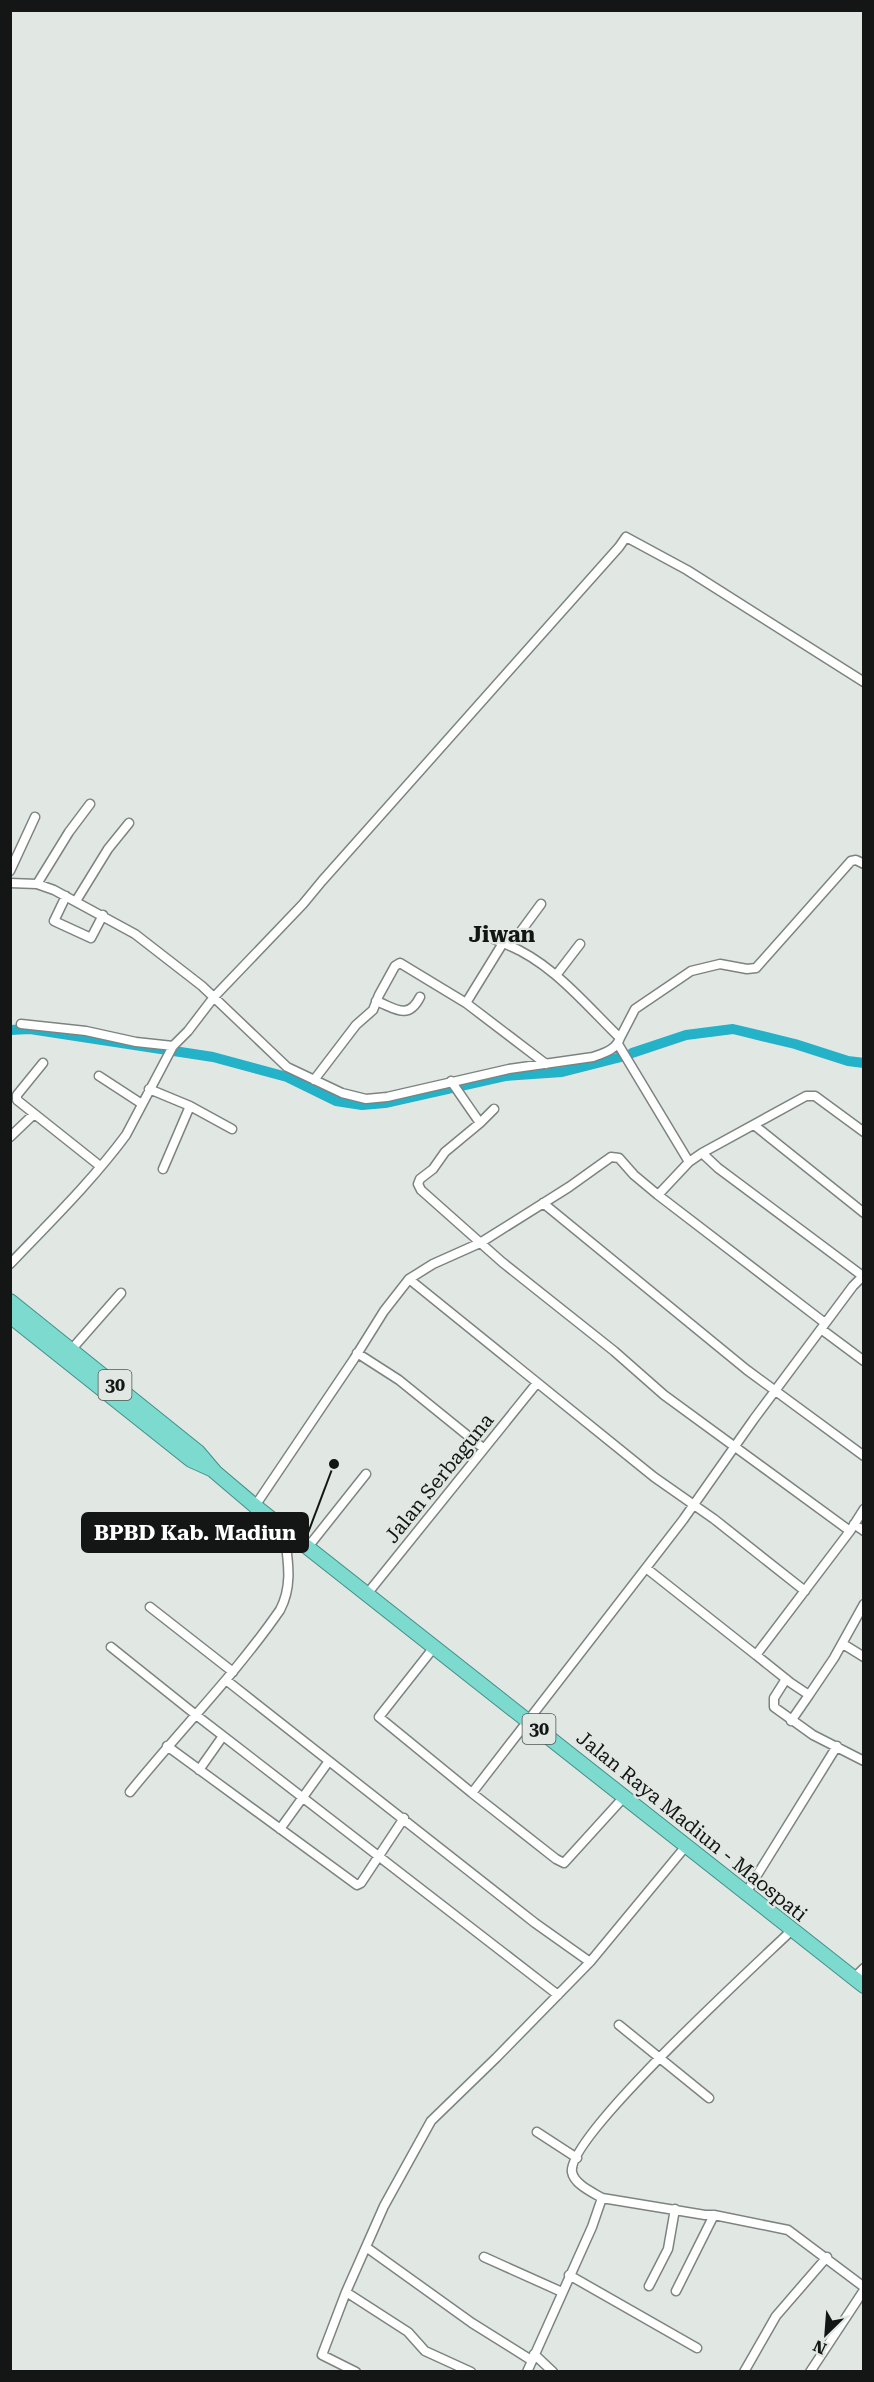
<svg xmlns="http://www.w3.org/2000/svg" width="874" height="2382" font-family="'Roboto Serif',serif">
<rect width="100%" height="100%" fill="#e1e8e4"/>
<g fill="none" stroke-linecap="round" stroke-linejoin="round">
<path stroke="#23b2c7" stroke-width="10" d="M10,1030L30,1029L213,1057L287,1077L336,1101L362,1105L385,1103L505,1076L562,1072L621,1057
M632,1053L686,1035L733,1029L795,1044L848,1061L864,1063"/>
<defs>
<path id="minor" d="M10,871L35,817
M10,883L37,884L54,890L135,934L202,986L287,1067L342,1093L366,1099L387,1097L509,1069L593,1057C604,1053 616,1050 620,1038C584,1003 551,961 503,943
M37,884L69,832L90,804
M66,896L54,921L91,938L103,915
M76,901L108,849L129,823
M510,946L541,904
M557,974L580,944
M376,1001C395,1008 408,1021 420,997
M466,1003L503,943L482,934
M21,1024L86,1031L136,1042L173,1046
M620,1038L635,1009L691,971L720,964L747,969L756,968L851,861L856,860L864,864
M618,1044L689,1162
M43,1063L17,1095V1100L100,1166
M99,1076L142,1104
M314,1080L356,1025L373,1010L379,995L395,966L400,963L466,1003L546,1064
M451,1081L480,1123L445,1152L433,1169L420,1179L418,1184L421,1190L502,1262L614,1351L664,1395L850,1531
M149,1089L190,1106L232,1129
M480,1123L494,1109
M754,1125L864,1213
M10,1137L34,1114
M702,1153L718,1168L864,1277
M163,1169L190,1106
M658,1195L689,1162L702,1153L806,1096H815L864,1132
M543,1203L747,1370L864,1456
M10,1264C50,1222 92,1181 126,1135L173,1046L188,1031L214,997L303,904L322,881L619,547L626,537L687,570L864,682
M409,1279L654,1477L714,1519L805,1591
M821,1329L864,1361
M71,1350L121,1293
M357,1353L399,1380L483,1448
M255,1506L354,1359L384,1311L409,1279L433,1264L480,1243L569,1187L611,1157L619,1158L634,1175L658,1195L825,1323
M864,1509L850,1531L756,1655L791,1683L809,1695L834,1658L864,1604
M854,1524L864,1531
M308,1547L366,1474
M646,1568L756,1655
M367,1594L537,1383
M150,1607L233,1672
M843,1644L864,1657
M435,1646L379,1717L472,1793L683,1520L754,1419L853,1286L864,1275
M111,1647L196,1715L558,1995
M786,1679L774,1698V1707L813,1735L864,1761
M226,1680L535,1923L590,1962
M791,1721L809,1695
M167,1746L357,1885L361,1883L404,1818
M199,1770L223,1736
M130,1792C179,1731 235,1675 280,1610C294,1584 287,1557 284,1529
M472,1793L556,1859L564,1863L624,1797
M280,1829L329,1761
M746,1893L837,1746
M854,1978L864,1968
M619,2025L709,2098
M537,2132L577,2158
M602,2198L705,2215H714L788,2230L864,2287
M366,2247L472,2323L531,2360
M484,2257L562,2292
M569,2275L697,2348
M649,2286L668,2249L675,2209
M676,2291L714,2215
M346,2292L408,2332L425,2351L471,2372
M534,2354L553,2372
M356,2372L322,2355L346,2292L384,2206L431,2121L496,2058L590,1962L686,1846
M527,2372L592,2227L602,2198C592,2192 574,2184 572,2172C566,2137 759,1962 792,1930
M744,2372L776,2316L827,2257
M810,2372L864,2290"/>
<path id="trunk" d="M10,1301L198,1452L215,1472L255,1506L864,1986
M10,1316L191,1460L211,1469"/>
</defs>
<use href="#minor" stroke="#7d8480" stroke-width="11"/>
<use href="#trunk" stroke="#429086" stroke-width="16"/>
<use href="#minor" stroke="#fff" stroke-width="8"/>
<use href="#trunk" stroke="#7cdacf" stroke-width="14"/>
</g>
<g text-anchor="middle" stroke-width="4.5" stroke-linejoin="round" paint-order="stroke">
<g fill="#e1e8e4" stroke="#515552" stroke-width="1.5">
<rect x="98.5" y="1370" width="33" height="30" rx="4.5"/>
<rect x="522.5" y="1714" width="33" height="30" rx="4.5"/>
</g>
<g font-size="18" font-weight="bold" fill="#131614">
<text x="115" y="1391">30</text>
<text x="539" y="1735">30</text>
</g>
<g font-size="20" fill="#131614" stroke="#e1e8e4">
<text transform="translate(439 1478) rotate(-51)" y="7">Jalan Serbaguna</text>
<text transform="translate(692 1826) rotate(39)" y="7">Jalan Raya Madiun - Maospati</text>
</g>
<g font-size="22" font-weight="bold" fill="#131614" stroke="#e1e8e4">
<text x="502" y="942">Jiwan</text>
</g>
</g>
<path fill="none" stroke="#131614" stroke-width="2" d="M334 1464L308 1533"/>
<circle fill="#131614" stroke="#e1e8e4" stroke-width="2" cx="334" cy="1464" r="6"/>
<rect fill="#131614" stroke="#131614" stroke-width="2" x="82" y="1513" width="226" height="39" rx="6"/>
<g font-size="21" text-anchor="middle" font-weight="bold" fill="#fff">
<text x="195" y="1540">BPBD Kab. Madiun</text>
</g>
<rect width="874" height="2382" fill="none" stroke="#131614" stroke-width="24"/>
<g transform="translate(826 2334) rotate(205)" stroke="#e1e8e4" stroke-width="4.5" paint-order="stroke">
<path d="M0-4.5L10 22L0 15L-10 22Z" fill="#131614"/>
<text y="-9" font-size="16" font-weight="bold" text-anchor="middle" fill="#131614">N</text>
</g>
</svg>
